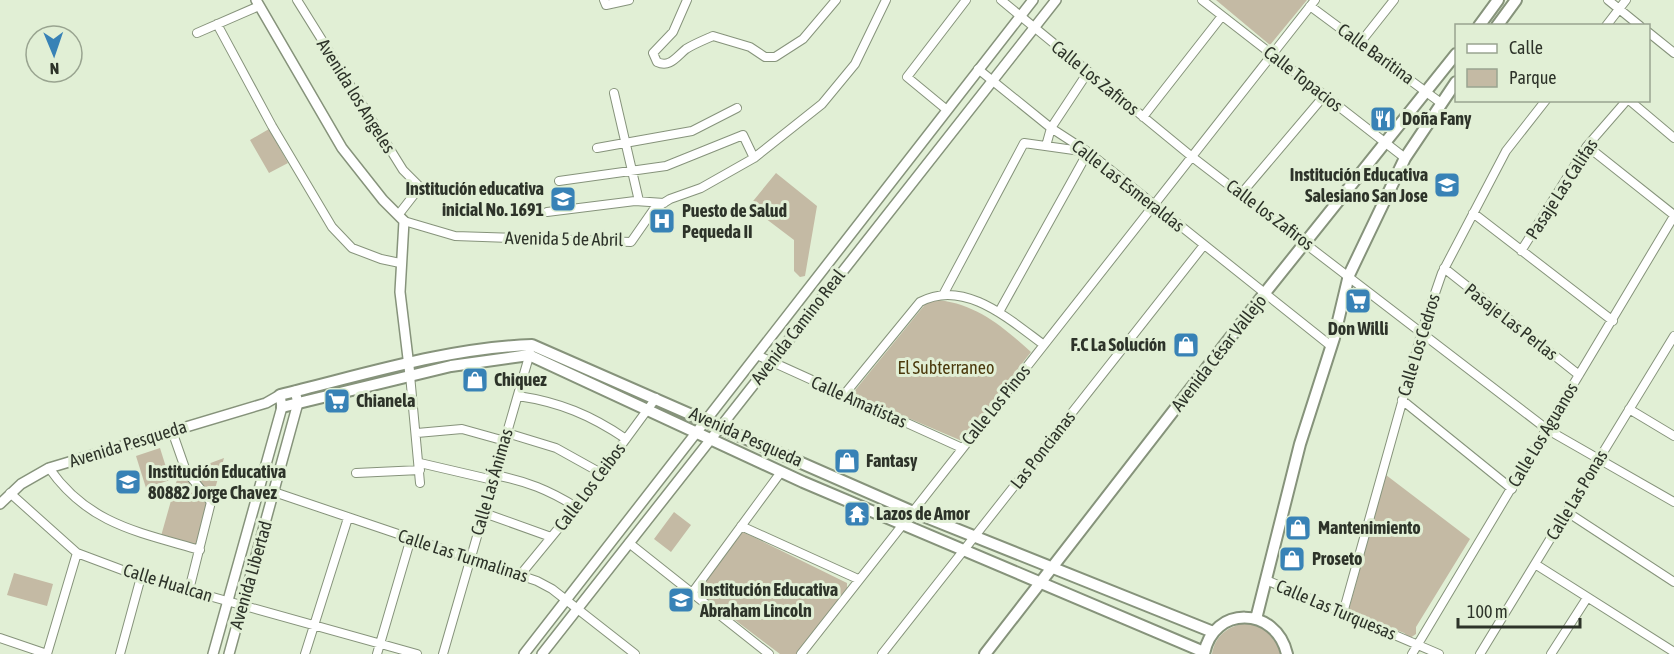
<svg xmlns="http://www.w3.org/2000/svg" width="1674" height="654" font-family="'Asap Condensed',sans-serif">
<rect width="100%" height="100%" fill="#e1efd5"/>
<path fill="#c4baa4" d="M1216,0H1307L1270,45Z
M269,129L288,163L269,173L250,140Z
M776,173L817,206L805,276L800,277L794,271V240L749,206Z
M939,300C978,305 1003,327 1031,352L962,441L852,394L927,302Z
M160,448L170,480L146,488L136,456Z
M224,458L212,499L189,471Z
M180,469L207,504L196,547L161,536Z
M1386,475L1470,539L1416,627V634L1410,638L1404,633L1354,613L1349,609Z
M674,512L691,525L671,552L654,539Z
M741,531L847,583V588L796,654H780L698,592Z
M14,573L53,584L47,606L7,595Z
M1245,623C1266,625 1274,634 1282,654H1212C1215,636 1227,627 1245,623Z"/>
<g fill="none" stroke-linecap="round" stroke-linejoin="round">
<defs>
<path id="minor" d="M297,0L403,170L420,187L399,214
M604,0L606,5L629,0
M687,0L673,32L653,53L657,62C670,68 676,57 686,49C694,44 704,40 713,36L750,47L765,57H775L803,39L836,0
M1001,0L1191,156L1548,430L1674,502
M1202,0L1405,158
M1608,0L1640,26
M1310,6L1441,103
M217,24L272,126L332,227L352,248L381,259L400,263
M1606,26L1626,0
M1648,32L1674,53
M197,33L259,6
M1360,43L1394,0
M978,69L1051,128L1088,152L1331,346
M614,93L639,201
M1629,100L1674,138
M947,110L907,77L966,0
M1143,117L1222,16
M1046,146L1051,128L1088,72
M1587,146L1674,215
M597,148L692,131L737,108
M559,181L666,166L743,135L754,158
M1241,194L1324,96
M547,212L635,201L664,203
M1473,213L1613,321
M404,221L455,236L631,242L654,209L670,199L701,188L754,158L822,104L855,64L886,0
M1521,251L1587,146L1627,100
M1444,268L1579,375
M943,295L1024,143L1088,152L999,312
M757,355L962,448
M410,375L420,483
M518,396C559,402 591,415 626,439
M843,396L920,302C964,278 1010,320 1044,345
M1402,400L1512,489
M1629,409L1674,436
M172,431L186,471L211,502L189,590
M417,433L462,429L505,441
M507,433L556,448L601,473
M420,463L493,480
M49,468C88,524 138,532 200,550
M356,473L420,470
M495,475C526,481 549,490 576,507
M274,492L537,581L552,589L635,654
M10,493L77,553L141,577L417,654
M1567,512L1674,582
M484,513L551,537
M741,526L858,579
M629,543L769,654
M1535,564L1674,652
M521,574L576,507L656,398
M1266,580L1439,654
M692,593L781,472
M1343,613L1422,331L1442,273L1506,151L1546,100
M0,638L47,654
M47,654L77,553
M120,654L141,577
M305,654L348,518
M377,654L411,538
M443,654L530,353
M801,654L1315,0
M882,654L1204,245
M1412,654L1674,216
M1480,654L1674,336
M1551,654L1587,598"/>
<path id="tertiary" d="M256,0L342,148L383,200L404,221L400,292L410,375
M0,504L21,484L49,468L266,403L280,395L282,407L213,654
M229,654L298,403L295,391
M524,654L1033,0
M542,654L1056,0"/>
<path id="secondary" d="M1479,26L1498,0
M1497,26L1516,0
M280,395C363,375 447,348 532,345L911,511L1213,632
M282,407L451,366L529,355L803,482L1204,652
M1256,619L1300,444L1334,338L1349,275L1405,158L1456,82
M985,654L1264,294L1456,54
M1204,654C1213,605 1276,606 1287,654"/>
</defs>
<use href="#minor" stroke="#86937b" stroke-width="10"/>
<use href="#tertiary" stroke="#86937b" stroke-width="12"/>
<use href="#secondary" stroke="#86937b" stroke-width="14"/>
<use href="#minor" stroke="#fff" stroke-width="8"/>
<use href="#tertiary" stroke="#fff" stroke-width="9"/>
<use href="#secondary" stroke="#fff" stroke-width="10"/>
</g>
<defs>
<symbol id="restaurant-square" viewBox="-11 -11 22 22"><rect x="-9" y="-9" width="18" height="18" rx="4" fill="#3882b6" stroke="#e1efd5"/><path d="M-5-6h1v4h1v-4h1v4h1v-4h1v5L-1.5 .5V6h-2V.5L-5-1ZM5-6V6H3V1.5H1.5Q1.5-4 5-6Z" fill="#fff"/></symbol>
<symbol id="school-square" viewBox="-11 -11 22 22"><rect x="-9" y="-9" width="18" height="18" rx="4" fill="#3882b6" stroke="#e1efd5"/><path d="M0-5L7-2L0 1L-7-2ZM-4 1L0 2.5L4 1V4Q0 6-4 4Z" fill="#fff"/></symbol>
<symbol id="hospital-square" viewBox="-11 -11 22 22"><rect x="-9" y="-9" width="18" height="18" rx="4" fill="#3882b6" stroke="#e1efd5"/><path d="M-5-5h3v3.5h4V-5h3V5h-3V1.5h-4V5h-3Z" fill="#fff"/></symbol>
<symbol id="supermarket-square" viewBox="-11 -11 22 22"><rect x="-9" y="-9" width="18" height="18" rx="4" fill="#3882b6" stroke="#e1efd5"/><path d="M-6-5.5h2.5l.6 2H6L4.5 2H-2.5L-4.4-4H-6ZM-1.5 3.2a1.3 1.3 0 1 0 .1 0ZM3 3.2a1.3 1.3 0 1 0 .1 0Z" fill="#fff"/></symbol>
<symbol id="shop-square" viewBox="-11 -11 22 22"><rect x="-9" y="-9" width="18" height="18" rx="4" fill="#3882b6" stroke="#e1efd5"/><path d="M-5-2.5h2.3a2.7 3.5 0 0 1 5.4 0H5L5.5 6h-11ZM-1.5-2.5h3a1.5 2.3 0 0 0-3 0Z" fill="#fff"/></symbol>
<symbol id="temple-square" viewBox="-11 -11 22 22"><rect x="-9" y="-9" width="18" height="18" rx="4" fill="#3882b6" stroke="#e1efd5"/><path d="M0-6L5-2H3V0L6.5 2.5H4V6H1.5V3h-3V6H-4V2.5H-6.5L-3 0V-2H-5Z" fill="#fff"/></symbol>
</defs>
<g fill-rule="evenodd">
<use href="#restaurant-square" x="1368" y="104" width="30" height="30"/>
<use href="#school-square" x="1432" y="170" width="30" height="30"/>
<use href="#school-square" x="548" y="184" width="30" height="30"/>
<use href="#hospital-square" x="647" y="206" width="30" height="30"/>
<use href="#supermarket-square" x="1343" y="286" width="30" height="30"/>
<use href="#shop-square" x="1171" y="330" width="30" height="30"/>
<use href="#shop-square" x="460" y="365" width="30" height="30"/>
<use href="#supermarket-square" x="322" y="386" width="30" height="30"/>
<use href="#shop-square" x="832" y="446" width="30" height="30"/>
<use href="#school-square" x="113" y="467" width="30" height="30"/>
<use href="#temple-square" x="842" y="499" width="30" height="30"/>
<use href="#shop-square" x="1283" y="513" width="30" height="30"/>
<use href="#shop-square" x="1277" y="544" width="30" height="30"/>
<use href="#school-square" x="666" y="585" width="30" height="30"/>
</g>
<g text-anchor="middle" stroke-width="6" stroke-linejoin="round" paint-order="stroke">
<g font-size="18" fill="#2d3329" stroke="#e1efd5">
<text transform="translate(1376 54) rotate(36)" y="6">Calle Baritina</text>
<text transform="translate(1095 78) rotate(39)" y="6">Calle Los Zafiros</text>
<text transform="translate(1303 79) rotate(38)" y="6">Calle Topacios</text>
<text transform="translate(356 96) rotate(58)" y="6">Avenida los Angeles</text>
<text transform="translate(1128 186) rotate(38)" y="6">Calle Las Esmeraldas</text>
<text transform="translate(1562 189) rotate(-57)" y="6">Pasaje Las Califas</text>
<text transform="translate(1270 215) rotate(37)" y="6">Calle los Zafiros</text>
<text transform="translate(564 239) rotate(1)" y="6">Avenida 5 de Abril</text>
<text transform="translate(1511 322) rotate(38)" y="6">Pasaje Las Perlas</text>
<text transform="translate(798 327) rotate(-52)" y="6">Avenida Camino Real</text>
<text transform="translate(1419 345) rotate(-73)" y="6">Calle Los Cedros</text>
<text transform="translate(1219 353) rotate(-52)" y="6">Avenida César Vallejo</text>
<text transform="translate(859 402) rotate(24)" y="6">Calle Amatistas</text>
<text transform="translate(996 405) rotate(-51)" y="6">Calle Los Pinos</text>
<text transform="translate(1543 435) rotate(-59)" y="6">Calle Los Aguanos</text>
<text transform="translate(746 437) rotate(24)" y="6">Avenida Pesqueda</text>
<text transform="translate(128 444) rotate(-17)" y="6">Avenida Pesqueda</text>
<text transform="translate(1043 450) rotate(-52)" y="6">Las Poncianas</text>
<text transform="translate(492 482) rotate(-74)" y="6">Calle Las Ánimas</text>
<text transform="translate(590 487) rotate(-53)" y="6">Calle Los Ceibos</text>
<text transform="translate(1577 495) rotate(-59)" y="6">Calle Las Ponas</text>
<text transform="translate(463 556) rotate(18)" y="6">Calle Las Turmalinas</text>
<text transform="translate(251 575) rotate(-74)" y="6">Avenida Libertad</text>
<text transform="translate(168 583) rotate(17)" y="6">Calle Hualcan</text>
<text transform="translate(1336 610) rotate(23)" y="6">Calle Las Turquesas</text>
</g>
<g font-size="18" font-weight="bold" fill="#2d3329" stroke="#e1efd5" text-anchor="start">
<text x="1402" y="125">Doña Fany</text>
<text x="1428" y="181" text-anchor="end">Institución Educativa<tspan x="1428" dy="21">Salesiano San Jose</tspan></text>
<text x="544" y="195" text-anchor="end">Institución educativa<tspan x="544" dy="21">inicial No. 1691</tspan></text>
<text x="682" y="217">Puesto de Salud<tspan x="682" dy="21">Pequeda II</tspan></text>
<text x="1358" y="335" text-anchor="middle">Don Willi</text>
<text x="1166" y="351" text-anchor="end">F.C La Solución</text>
<text x="494" y="386">Chiquez</text>
<text x="356" y="407">Chianela</text>
<text x="866" y="467">Fantasy</text>
<text x="148" y="478">Institución Educativa<tspan x="148" dy="21">80882 Jorge Chavez</tspan></text>
<text x="876" y="520">Lazos de Amor</text>
<text x="1318" y="534">Mantenimiento</text>
<text x="1312" y="565">Proseto</text>
<text x="700" y="596">Institución Educativa<tspan x="700" dy="21">Abraham Lincoln</tspan></text>
</g>
<g font-size="18" fill="#4b390c" stroke="#e1efd5">
<text x="946" y="374">El Subterraneo</text>
</g>
</g>
<rect x="1455" y="24" width="195" height="78" fill="#e1efd5" stroke="#99a490" stroke-width="1.5"/>
<rect x="1467" y="44" width="30" height="9" fill="#ffffff" stroke="#99a490" stroke-width="1.5"/>
<text x="1509" y="54" font-size="18" fill="#2d3329">Calle</text>
<rect x="1467" y="69" width="30" height="18" fill="#c4baa4" stroke="#99a490" stroke-width="1.5"/>
<text x="1509" y="84" font-size="18" fill="#2d3329">Parque</text>
<g transform="translate(54 54) rotate(178)"><circle r="28" fill="#e1efd5" stroke="#99a490" stroke-width="1.5"/>
<path d="M0-4.5L10 22L0 15L-10 22Z" fill="#3882b6"/>
<text y="-9" font-size="16" font-weight="bold" text-anchor="middle" fill="#2d3329">N</text>
</g>
<path d="M1458 618v9h122v-9" fill="none" stroke="#2d3329" stroke-width="3"/>
<text x="1467" y="618" font-size="18" fill="#2d3329" stroke="#e1efd5" stroke-width="4.5" paint-order="stroke">100 m</text>
</svg>
